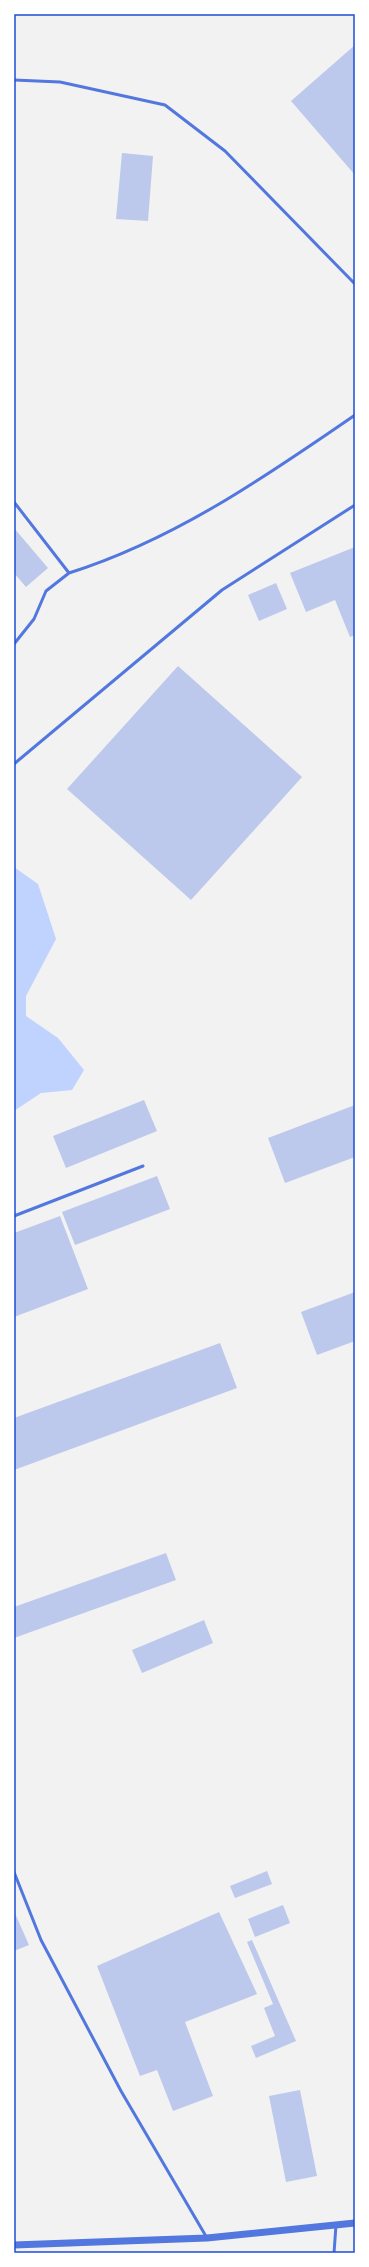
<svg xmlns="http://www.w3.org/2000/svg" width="369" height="2267" font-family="'Nunito Sans',sans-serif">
<rect width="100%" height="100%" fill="#f2f2f2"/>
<path fill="#bfd3fe" d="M14,867L38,884L56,939L26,996V1016L58,1038L84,1070L72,1090L41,1093L14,1111Z"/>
<path fill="#bdc9ec" d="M355,45V175L291,101Z
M122,153L153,156L148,221L116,219Z
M14,528L48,568L26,587L14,573Z
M355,547V635L350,637L335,600L306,612L290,573Z
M276,583L287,609L259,621L248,595Z
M178,666L302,777L191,900L67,789Z
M144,1100L157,1131L66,1168L53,1136Z
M355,1105V1157L285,1183L268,1138Z
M157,1176L170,1209L75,1245L62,1212Z
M60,1216L88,1289L14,1317V1233Z
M355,1292V1341L317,1355L301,1312Z
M220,1343L237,1388L14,1470V1418Z
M166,1553L176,1580L14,1638V1607Z
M204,1620L213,1643L142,1673L132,1650Z
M267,1871L272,1884L235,1898L230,1886Z
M283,1905L290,1923L255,1937L248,1919Z
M14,1911L29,1945L14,1951Z
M219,1912L257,1994L185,2022L213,2096L173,2111L157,2070L140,2076L97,1966Z
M252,1940L296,2041L256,2058L251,2046L275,2036L264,2008L273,2004L247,1942Z
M300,2090L317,2176L286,2182L269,2096Z"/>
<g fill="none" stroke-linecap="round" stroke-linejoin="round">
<path stroke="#5277de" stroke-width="3" d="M14,80L60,82L165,105L225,151L355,284
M14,502L69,573C174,540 265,477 355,415
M14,644L34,619L46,591L69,573
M14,764L222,590L355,505
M14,1216L143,1166
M14,1872L41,1940L121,2091L207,2238
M334,2253L336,2225"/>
<path stroke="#5277de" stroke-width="7" d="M14,2245L207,2238L355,2223"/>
</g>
<rect width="369" height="2267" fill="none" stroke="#ffffff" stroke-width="30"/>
<rect x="15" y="15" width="339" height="2237" fill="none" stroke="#1d4ed8" stroke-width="1.5"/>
</svg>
